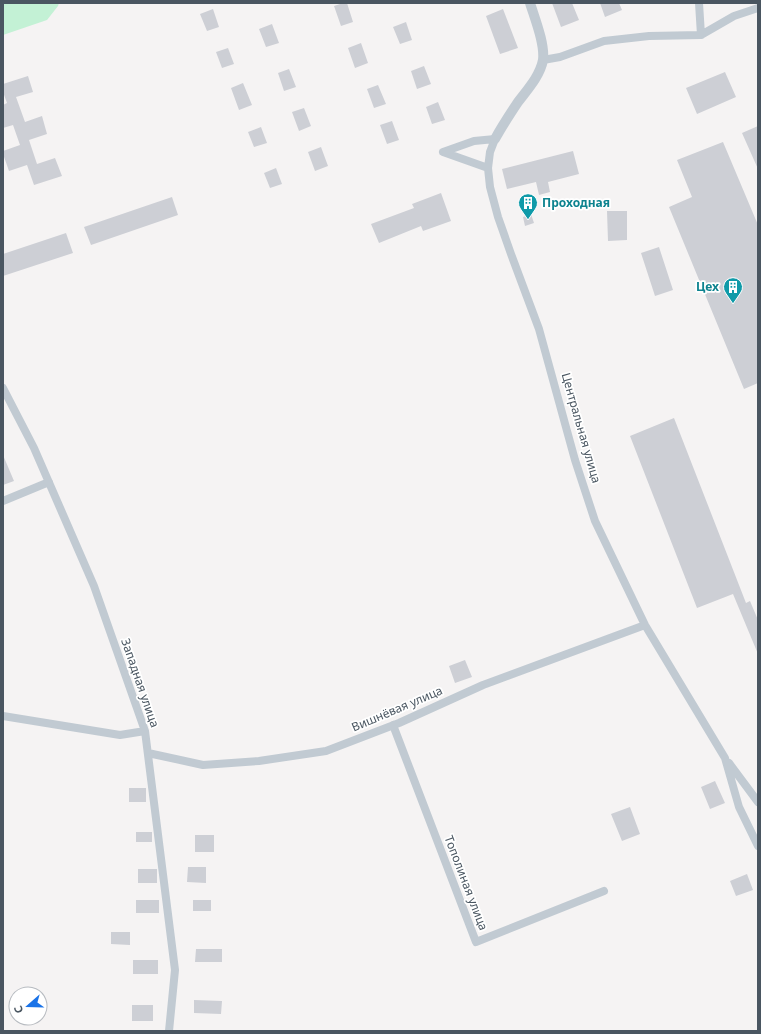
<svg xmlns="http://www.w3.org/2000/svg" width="761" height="1034" font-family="'Noto Sans',sans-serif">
<rect width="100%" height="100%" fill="#f5f3f3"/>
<path fill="#c3f1d5" d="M3,3H59L58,6L47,20L3,35Z"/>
<path fill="#cdcfd5" d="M343,3H347L353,22L341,26L334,6Z
M552,3H572L579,20L561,27Z
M600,3H619L622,10L605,17Z
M213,9L219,27L207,31L200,14Z
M503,9L518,48L500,54L486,16Z
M406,22L412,40L400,44L393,27Z
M272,24L279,43L266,47L259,29Z
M361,43L368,63L355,68L348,48Z
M228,48L234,64L222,68L216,52Z
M424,66L431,84L417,89L411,71Z
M289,69L296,87L284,91L278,73Z
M725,72L736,97L697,114L686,88Z
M28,76L33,92L16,97L25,122L42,116L47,134L29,140L37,164L55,158L62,176L34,185L27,165L9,171L3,154V151L20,145L13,125L3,128V105L7,103L3,92V84Z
M243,83L252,105L239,110L231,88Z
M378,85L386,104L374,108L367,89Z
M438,102L445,120L432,124L426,107Z
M304,108L311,126L299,131L292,112Z
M392,121L399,140L387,144L380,125Z
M758,126V169L742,133Z
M261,127L267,143L254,147L248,132Z
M723,142L758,225V383L744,389L669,207L692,197L677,160Z
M321,147L328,166L315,171L308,152Z
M573,151L579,174L548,182L550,192L539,195L536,182L507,189L502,169Z
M276,168L282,184L270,188L264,173Z
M441,193L451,221L423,231L421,226L379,243L371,224L414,208L412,204Z
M172,197L178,215L91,245L84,227Z
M607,211H627V240L608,241Z
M531,214L534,223L525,226L523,217Z
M66,233L73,253L3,276V254Z
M659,247L673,290L655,296L641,253Z
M674,418L746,603L750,601L758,620V654L733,594L697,608L630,436Z
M3,455L14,481L3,485Z
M465,660L472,677L455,683L449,666Z
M715,781L725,803L710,809L701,787Z
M129,788H146V802H129Z
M630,807L640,834L622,841L611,814Z
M136,832H152V842H136Z
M195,835H214V852H195Z
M188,867H206V883L187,882Z
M138,869H157V883H138Z
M747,874L753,890L736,896L730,881Z
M136,900H159V913H136Z
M193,900H211V911H193Z
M111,932H130V945L111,944Z
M196,949H222V962H195Z
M133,960H158V974H133Z
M194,1000L222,1001L221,1014L194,1013Z
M132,1005H153V1021H132Z"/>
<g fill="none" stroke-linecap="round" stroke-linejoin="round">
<path stroke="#c1cad2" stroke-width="8" d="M699,3L701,35
M543,60L560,57L604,41L649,36L701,35L734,16L758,8
M443,152L474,141L495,139L490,152L488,168L490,187L498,217L511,254L539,329L575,460L595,521L645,625L725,758L739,807L758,846
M443,152L488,168
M3,388L34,448L94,586L145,731L175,970L169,1031
M3,501L49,482
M3,716L120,735L145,731
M393,725L476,942L604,891
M148,753L203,765L259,761L326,751L399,723L483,685L645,625
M729,763L758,802"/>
<path stroke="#c1cad2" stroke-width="10" d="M495,139C502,126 510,114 518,102C527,90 540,76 543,60C545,44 535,19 530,3"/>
</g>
<defs>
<symbol id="building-pin" viewBox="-11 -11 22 30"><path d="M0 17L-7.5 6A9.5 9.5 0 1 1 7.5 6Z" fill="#0f9aa8" stroke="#fff"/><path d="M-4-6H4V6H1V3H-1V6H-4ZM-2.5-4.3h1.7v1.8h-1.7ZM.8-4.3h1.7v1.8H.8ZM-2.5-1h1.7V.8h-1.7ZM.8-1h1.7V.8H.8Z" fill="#fff"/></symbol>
</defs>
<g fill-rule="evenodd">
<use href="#building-pin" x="517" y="192" width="22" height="30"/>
<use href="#building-pin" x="722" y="276" width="22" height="30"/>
</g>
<g text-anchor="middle" stroke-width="3.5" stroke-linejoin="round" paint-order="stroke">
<g font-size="12" font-weight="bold" fill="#0d838f" stroke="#fff" text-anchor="start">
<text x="542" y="207">Проходная</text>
<text x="719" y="291" text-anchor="end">Цех</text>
</g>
<g font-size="12" fill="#4a5661" stroke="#fff">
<text transform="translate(581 428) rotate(74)" y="4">Центральная улица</text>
<text transform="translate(140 683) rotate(71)" y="4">Западная улица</text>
<text transform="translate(397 709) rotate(-23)" y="4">Вишнёвая улица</text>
<text transform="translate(466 883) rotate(69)" y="4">Тополиная улица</text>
</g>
</g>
<rect width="761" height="1034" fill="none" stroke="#4a5661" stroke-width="8"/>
<g transform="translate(28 1006) rotate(250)"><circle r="19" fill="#ffffff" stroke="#b7bbc0"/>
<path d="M0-3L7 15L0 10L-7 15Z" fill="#1a73e8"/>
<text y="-6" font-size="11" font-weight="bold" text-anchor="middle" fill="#4a5661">С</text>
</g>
</svg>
